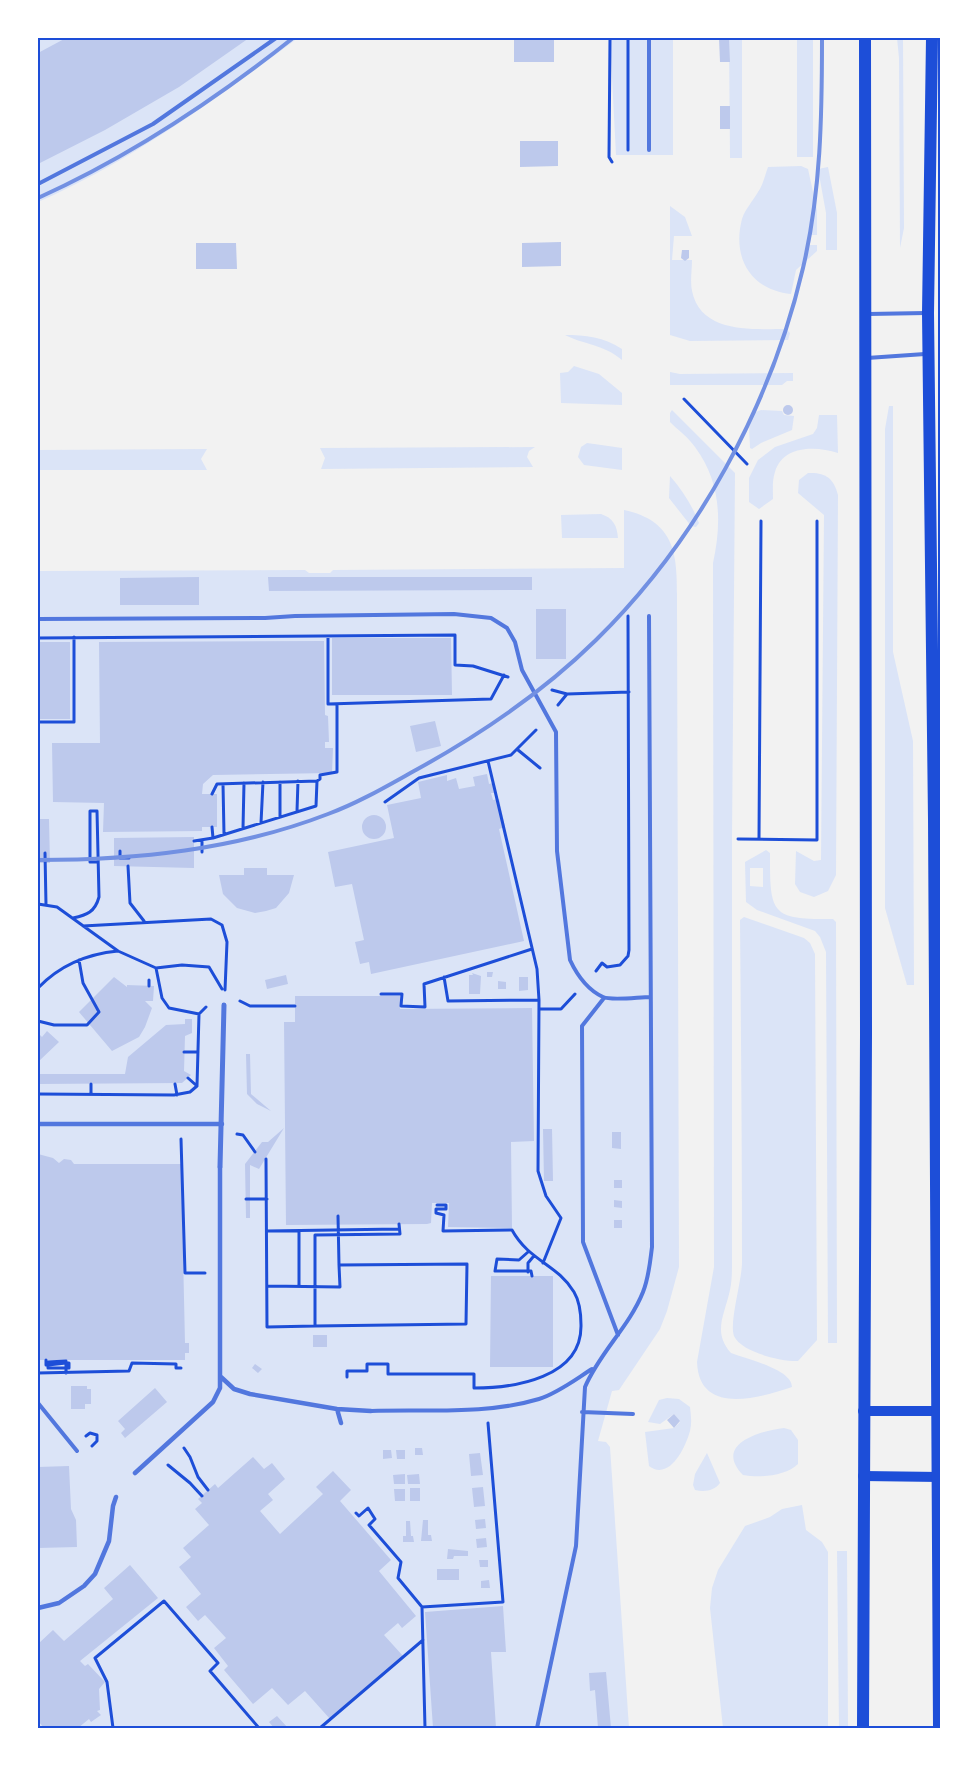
<svg xmlns="http://www.w3.org/2000/svg" width="978" height="1766" font-family="'Roboto Condensed',sans-serif">
<rect width="100%" height="100%" fill="#f2f2f2"/>
<path fill="#dbe4f7" fill-rule="evenodd" d="M38,38H298C216,99 132,161 38,202Z
M610,38H673V155H616Z
M729,38H742V158H730Z
M797,38H813V157H797Z
M897,38H903L904,228L900,248L899,58Z
M801,166L808,169L817,210V235H811L810,245H817V251L796,270L791,294C750,290 732,257 742,219C745,209 753,201 758,192C763,185 765,175 768,167Z
M828,167L837,213V250H826V213L818,169Z
M670,206L685,217L692,236H674L672,260H692C692,270 690,281 692,291C701,334 753,329 786,329L790,333L788,340L690,341L670,335Z
M565,335C585,335 604,337 622,349V360C603,344 585,345 565,335Z
M574,366L599,374L622,393V405L561,403L560,373L568,372Z
M670,372L680,374L793,373V381H787L782,385H670Z
M889,406H893V652L913,741L914,985H907L885,908V429Z
M672,410L735,473L732,838V1262C732,1271 732,1281 730,1290C725,1314 712,1332 731,1353C746,1359 792,1369 792,1387C759,1398 699,1416 697,1362L714,1267L713,563C722,522 721,482 695,447C688,437 678,430 670,422V413Z
M761,410L782,411L784,415L794,416L792,430L761,443L752,449L750,448C750,434 745,414 761,410Z
M819,415H837L838,453C816,446 783,445 775,472C772,481 773,490 773,499L759,509L749,502V478L758,460L775,447L813,434L817,428Z
M587,443L622,448V470L584,465L578,457L581,447Z
M535,447L529,451L527,457L533,467L321,469L325,458L320,448Z
M207,449L201,459L207,470H38V450Z
M808,473C825,472 834,478 838,495L836,875L828,891L814,897L800,892L795,884L796,851L814,861L821,860L824,515L798,493L799,480Z
M670,476C683,491 692,505 699,523L696,527L691,526L669,498Z
M624,510C680,522 677,561 677,607L679,1267L667,1311L660,1329L619,1390L612,1391L598,1441L606,1442L610,1447L629,1728H38V571L305,570L309,573H330L333,570L624,568Z
M601,514C613,518 617,525 618,538H562L561,515Z
M766,850L770,853C770,913 770,920 833,919L836,922L837,1343H828L826,952L820,937L815,931L757,910L746,902L745,862ZM750,868H763V887L750,886Z
M744,917L804,938L810,943L815,954L817,1340L798,1361C782,1362 741,1352 734,1336C729,1322 742,1281 742,1262C742,1146 741,1035 740,920Z
M667,1398L679,1399L690,1407C691,1415 692,1423 690,1431C685,1449 669,1481 649,1466L645,1432L674,1428L680,1422L674,1414L660,1424L648,1422L659,1400Z
M784,1428L791,1430L798,1440V1464C786,1476 760,1478 743,1475C713,1444 760,1431 784,1428Z
M707,1453L720,1483C714,1491 705,1492 695,1490L693,1485L695,1474Z
M802,1505L806,1530L822,1542L828,1552V1728H723L710,1608L712,1588L718,1570L745,1526L770,1517L782,1509Z
M837,1551H847L848,1728H839Z"/>
<path fill="#bdc9ec" d="M66,38H249L179,87L105,130L38,164V53Z
M514,38H554V62H514Z
M719,38H729L730,62H720Z
M720,106H730V129H720Z
M520,141H558V166L520,167Z
M561,242V266L522,267V243Z
M196,243H236L237,269H196Z
M682,250H689V258L685,261L681,258Z
M783 410a5 5 0 1 1 10 0a5 5 0 1 1-10 0Z
M199,577V605H120V578Z
M268,577H532V590L269,591Z
M536,609H566V659H536Z
M332,638H451L452,695H332Z
M324,641L325,715L328,716L329,742H325V748H333L332,773L213,775L203,784L202,794H217V827H202V831L103,832L104,803L53,802L52,743H100L99,642Z
M38,642H70V719H38Z
M435,721L441,746L416,752L410,726Z
M487,774L489,784L493,783L494,793H491L493,800L499,799L505,827L499,829L524,941L371,974L369,962L360,964L355,942L364,940L352,884L335,887L328,852L394,838L387,805L421,798L418,782L447,775V781L456,778L459,789L475,786L473,777Z
M362 827a12 12 0 1 1 24 0a12 12 0 1 1-24 0Z
M38,819H49L50,863H38Z
M194,837V868L114,866V838Z
M244,868H267V875H294L289,893L276,908L266,911L255,913L237,908L223,894L219,875H244Z
M487,972H493L492,977H487Z
M472,973L481,976L480,994H469V975H473Z
M286,975L288,984L267,989L265,980Z
M114,977L127,987V985L154,986L153,1001H145L152,1008L145,1027L139,1037L112,1051L79,1012Z
M519,977H528V990L519,991Z
M498,981L506,982V989H498Z
M295,996H400V1009L532,1008L534,1141L511,1142L512,1228L448,1227L449,1203H432L431,1223L427,1224L286,1225L284,1022H295Z
M185,1019H192V1033L185,1036L184,1071L191,1075L182,1083L38,1084V1074H125L128,1057L166,1025L185,1024Z
M47,1031L59,1042L38,1062V1033L42,1037Z
M246,1054H250L251,1094L271,1111L257,1104L247,1094Z
M284,1128L259,1169L250,1165V1218H246L245,1164L262,1142H268Z
M543,1129H552L553,1181H544Z
M612,1132H621V1149L612,1148Z
M38,1154L53,1158L59,1163L64,1159L71,1160L74,1164H181L185,1343H189V1353H185V1360H38Z
M614,1180H622V1188H614Z
M614,1200L622,1201V1208L614,1207Z
M614,1220H622V1228H614Z
M491,1276H553V1367H490Z
M313,1335H327V1347H313Z
M255,1364L262,1369L258,1373L252,1368Z
M71,1386H87V1389H91V1404H85V1409H71Z
M155,1388L167,1402L125,1438L121,1433L125,1429L118,1421Z
M674,1414L680,1421L674,1428L667,1420Z
M415,1448H422L423,1455H415Z
M383,1450H391L392,1458L383,1459Z
M396,1450H405V1459H397Z
M480,1453L483,1475L471,1476L469,1454Z
M253,1457L264,1469L272,1463L285,1479L268,1494L273,1500L260,1511L280,1534L323,1494L316,1487L333,1471L351,1490L340,1501L391,1560L379,1571L416,1616L402,1628L398,1623L384,1635L403,1656L330,1719L305,1691L288,1705L272,1688L253,1704L224,1670L228,1666L214,1648L226,1638L205,1615L198,1621L186,1607L201,1594L179,1567L191,1557L183,1548L209,1525L195,1509L202,1503L198,1499L215,1484L218,1488Z
M69,1466L71,1509L76,1520L77,1547L38,1548V1467Z
M405,1474V1484H394L393,1475Z
M419,1474L420,1484H408L407,1475Z
M483,1487L485,1506L474,1507L472,1488Z
M410,1488H420V1501H410Z
M394,1489H405V1501H395Z
M485,1519L486,1528L476,1529L475,1520Z
M423,1520H428V1535H431L432,1541H421Z
M406,1521H410L411,1536H413L414,1542H403V1536H406Z
M486,1538L487,1547L477,1548L476,1539Z
M448,1549L468,1551V1556H454L453,1559H447Z
M479,1560H488V1567H480Z
M130,1565L158,1598L80,1661L85,1666L88,1664L105,1682L99,1689L100,1710L97,1711L101,1715L91,1722L89,1719L78,1728H44L38,1721V1644L53,1630L64,1641L113,1599L104,1588Z
M437,1569H459V1580H437Z
M489,1580L490,1588H481V1581Z
M503,1606L506,1652H491L496,1728H433L425,1612Z
M606,1672L611,1728H598L595,1690L590,1691L589,1673Z
M277,1716L288,1728H274L269,1722Z"/>
<g fill="none" stroke-linecap="round" stroke-linejoin="round">
<path stroke="#1d4ed8" stroke-width="3" d="M610,38L609,157L612,162
M628,38V150
M684,399L747,464
M328,636V704L491,699L504,675
M38,638L455,635V665L473,666L508,677
M552,690L567,694L558,705
M567,694L629,692
M38,722H74V637
M518,750L540,768
M488,761L537,969L539,1000L538,1171L546,1196L561,1218L543,1263
M223,784L224,834
M212,794L217,784L317,781
M385,802L419,778L511,755L536,730
M297,811L298,781
M280,817V782
M261,823L263,782
M212,827L213,838
M243,828L244,783
M738,839L817,840V521
M759,839L761,521
M202,840V852
M194,841L213,838L316,806L317,781L320,779V775L337,772V704
M120,851V858H129
M45,853L46,905
M128,866L130,903L144,921
M38,904L57,907L118,951L156,968L182,965L209,967L222,989
M73,918C87,915 95,912 99,897L97,811H90V862H97
M83,926L211,919L222,925L227,942L225,990
M156,968L162,998L169,1008L199,1014
M596,971L602,963L607,967L620,965L628,956L629,950L628,616
M444,977L448,1001L539,1000
M149,986V980
M38,988C60,965 86,954 118,951
M381,994H402L401,1006L425,1007L424,984L532,949
M240,1001L250,1006H295
M539,1009H561L575,994
M38,1021L54,1025H87L99,1012L83,983L79,960
M184,1052H198
M188,1078L197,1086
M175,1084L177,1095
M38,1094L174,1095L190,1092L197,1086L199,1014L206,1007
M91,1094V1084
M237,1134L243,1135L255,1152
M181,1139L185,1273H205
M266,1159L267,1327L315,1326V1235L400,1234L399,1224
M246,1199H267
M338,1216L339,1265
M267,1231L399,1229
M528,1252L519,1260L497,1259L495,1271H531L532,1276
M528,1272V1263L533,1257
M268,1286L340,1287L339,1265L467,1264L466,1324L315,1326
M299,1286V1231
M46,1360V1365H48L66,1363H69V1368H48V1362L66,1361C66,1365 66,1369 66,1373
M38,1373L129,1371L132,1363L176,1364V1368H181
M347,1377V1371H367V1364H388V1374H474V1388C514,1388 582,1378 581,1325C581,1313 580,1302 574,1292C557,1264 529,1261 512,1230L443,1231L444,1215L436,1213V1209H446V1205H437
M86,1436L90,1433L97,1435V1441L92,1446
M184,1448L190,1457L198,1477L208,1490
M168,1465L190,1483L202,1496
M356,1513L359,1516L368,1508L375,1519L369,1525L401,1562L398,1578L422,1607L503,1602L488,1423
M422,1607L425,1728
M113,1728L107,1682L95,1658L164,1601L218,1663L210,1671L259,1728
M320,1728L423,1640"/>
<path stroke="#5277de" stroke-width="4" d="M649,38V150
M38,184L153,124L276,38
M868,314L926,313
M867,358L925,354
M38,619L265,618L295,616L454,614L491,618L507,628L515,642L522,670L556,732L557,851L570,960C577,975 588,990 603,997C612,1001 639,997 650,997
M604,998L582,1026L583,1242L618,1335
M38,1403L77,1451
M371,1411C426,1409 486,1415 539,1399C558,1393 576,1379 592,1369
M582,1412L633,1414
M537,1728L576,1546L585,1387C600,1352 629,1327 643,1292C649,1277 650,1262 652,1247L649,616"/>
<path stroke="#5277de" stroke-width="4.5" d="M38,1124H222
M221,1377L234,1389L250,1394L337,1409L371,1411
M337,1409L341,1423
M135,1473L213,1402L220,1388V1167
M38,1608L59,1603L84,1586L95,1574L109,1541L113,1506L116,1497"/>
<path stroke="#5277de" stroke-width="5" d="M220,1167L224,1005"/>
<path stroke="#1d4ed8" stroke-width="10" d="M863,1411H940
M863,1476L940,1477"/>
<path stroke="#1d4ed8" stroke-width="12" d="M932,38L928,313L934,819L939,1728
M863,1728L866,1034L865,38"/>
<path stroke="#7290e2" stroke-width="4" d="M38,198C129,157 215,100 293,38
M38,860C136,860 235,850 328,814C358,803 387,786 414,771C480,735 543,692 596,640C698,540 771,405 803,268C821,191 822,115 822,38"/>
</g>
<rect width="978" height="1766" fill="none" stroke="#ffffff" stroke-width="78"/>
<rect x="39" y="39" width="900" height="1688" fill="none" stroke="#1d4ed8" stroke-width="2"/>
</svg>
